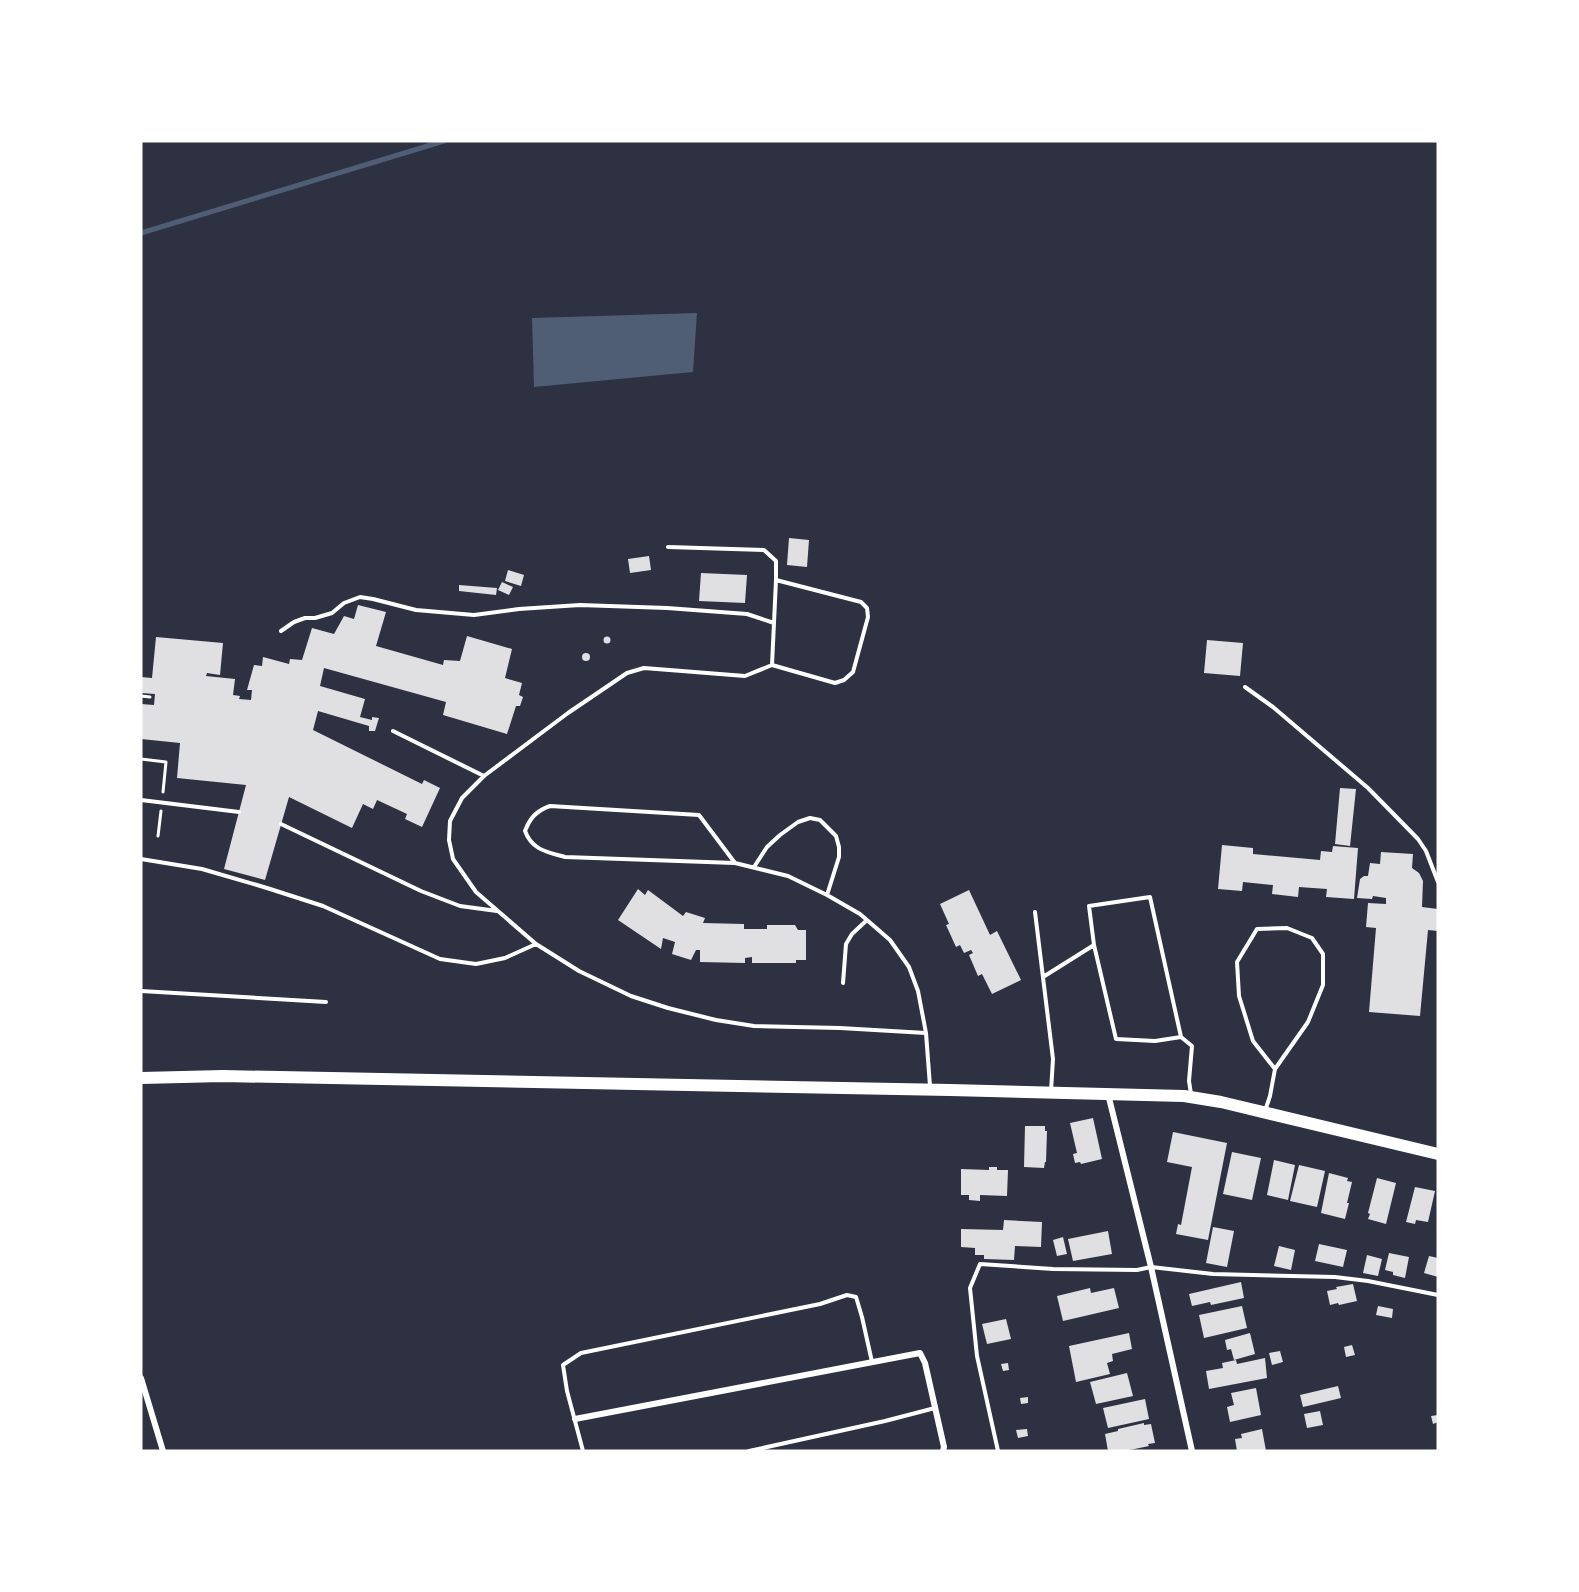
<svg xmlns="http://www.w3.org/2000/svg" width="1579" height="1592" font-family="Raleway,sans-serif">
<rect width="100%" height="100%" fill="#2d3142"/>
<path fill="#4f5d75" d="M697,313L693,372L534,387L532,318Z"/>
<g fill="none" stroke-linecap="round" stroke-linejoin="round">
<path stroke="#4f5d75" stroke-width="5" d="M141,233L444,141"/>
</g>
<path fill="#e0e0e3" d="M789,538L809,540L807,567L787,565Z
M649,556L651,570L630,573L628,559Z
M508,570L524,575L521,586L505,581Z
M701,573L747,575L745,603L699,601Z
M502,582L513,587L509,595L498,590Z
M459,585L497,588L496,595L459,591Z
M358,605L386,612L376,646L443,665L444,660L460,661L467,636L512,649L505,678L522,683L519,695L523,697L520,706H516L507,734L443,715L446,702L324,668L320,686L365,699L360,717L372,720V717L379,718L375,731H369V726L318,711L313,730L422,784L424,780L440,788L422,827L405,819L407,814L377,800L373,809L363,804L352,828L289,797L265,880L224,869L246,785L177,778L180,743L141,739V704L154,705L155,694L141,693V677L152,678L156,637L223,643L220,675L207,673L206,676L235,679L233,695L240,696L239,699L251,700L252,690H247L254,665L262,666L263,657L289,664L290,659L302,660L312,628L334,634L344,616L354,619Z
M603.5 640a3.5 3.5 0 1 1 7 0a3.5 3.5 0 1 1-7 0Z
M1207,640L1243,643L1240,676L1204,673Z
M582 657a4 4 0 1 1 8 0a4 4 0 1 1-8 0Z
M1340,788L1356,789L1350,846L1335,844Z
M1222,845L1253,848V854L1320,860L1321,851L1332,852L1333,846L1358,848L1354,899L1326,897L1327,889L1299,887L1298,897L1272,894L1273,885L1243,882L1242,891L1218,889Z
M1381,852L1413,854L1412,868L1419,873L1423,881L1422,907L1438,909V931L1428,930L1420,1016L1369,1012L1376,928L1366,927L1368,903L1386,904V898L1373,896L1372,899L1357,898L1360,879L1364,876H1368L1370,863L1380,864Z
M638,889L645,895L648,890L683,916L686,912L705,918L703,923L744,924V929H767V925H795L798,930H806V960H796V963H752V957L745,958V963L700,962V950H696L691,960L672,954L675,942L663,938L661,949L618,920Z
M969,890L990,935L997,931L1021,980L992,994L982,974L978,976L969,955L973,953L971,950L964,953L960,945L956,947L946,925L949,924L940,904Z
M1093,1118L1102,1159L1081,1164L1080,1162L1075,1163L1073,1154L1077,1153L1070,1123Z
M1025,1126H1045V1131H1047L1046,1162H1045L1044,1168L1024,1167Z
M1173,1132L1227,1143L1208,1240L1176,1234L1178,1224L1181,1225L1192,1167L1167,1162Z
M1232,1152L1261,1158L1252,1200L1223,1194Z
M1274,1160L1295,1165L1288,1200L1267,1195Z
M1299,1165L1325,1171L1317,1207L1290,1201Z
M989,1167H997V1170H1008L1007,1196L980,1195V1201L969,1200V1195H961V1169L989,1170Z
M1329,1173L1348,1178L1347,1181L1352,1182L1347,1203H1349L1345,1219L1321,1213Z
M1377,1178L1396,1183L1386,1224L1368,1219L1370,1214L1368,1213Z
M1415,1187L1435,1191L1428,1222L1416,1220L1415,1224L1406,1222Z
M1004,1220L1042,1222L1041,1247L1015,1246L1014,1260L984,1259V1255H975V1248L961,1247V1229L1003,1230Z
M1213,1227L1234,1231L1227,1267L1206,1263Z
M1108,1231L1112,1254L1073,1261L1068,1239Z
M1063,1237L1067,1254L1057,1256L1053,1240Z
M1319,1244L1347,1250L1343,1267L1315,1261Z
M1279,1246L1295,1250L1291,1270L1274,1266Z
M1389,1253L1409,1257L1405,1278L1393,1275V1272L1385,1270Z
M1367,1255L1382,1259L1378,1276L1363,1273Z
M1429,1256L1438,1258V1277L1424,1273Z
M1241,1282L1244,1298L1211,1305L1210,1302L1192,1306L1189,1294Z
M1353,1284L1357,1301L1339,1305L1338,1303L1330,1305L1327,1291L1337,1289L1336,1287Z
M1090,1288L1091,1293L1114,1288L1119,1308L1063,1321L1057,1296Z
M1242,1306L1247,1328L1204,1338L1199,1315Z
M1378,1306L1393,1309L1392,1318L1376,1315Z
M1006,1319L1011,1339L987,1344L982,1324Z
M1129,1333L1132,1349L1112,1354L1113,1361L1107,1363L1110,1374L1076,1382L1069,1346Z
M1250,1333L1255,1354L1234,1360L1231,1349L1227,1350L1225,1340Z
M1352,1345L1355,1355L1346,1357L1344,1347Z
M1280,1351L1283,1362L1272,1365L1269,1353Z
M1265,1358L1267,1378L1209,1389L1206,1371L1223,1368L1222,1363L1236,1360L1237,1364Z
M1008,1363L1009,1370L1003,1371L1001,1364Z
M1127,1373L1133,1396L1096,1404L1090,1382Z
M1338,1386L1341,1398L1303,1407L1300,1395Z
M1256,1388L1261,1415L1230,1422L1227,1407L1234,1405L1231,1393Z
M1028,1397V1403L1021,1404L1020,1398Z
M1145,1399L1149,1419L1108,1428L1103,1408Z
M1320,1411L1323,1425L1307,1428L1304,1414Z
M1438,1415V1422L1433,1424L1431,1416Z
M1144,1423V1425L1151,1424L1155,1443L1148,1444L1149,1446L1125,1451H1108L1105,1434L1118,1431V1429Z
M1027,1429L1028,1436L1018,1438L1016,1430Z
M1262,1429L1266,1451H1237L1235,1439L1242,1438L1241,1434Z"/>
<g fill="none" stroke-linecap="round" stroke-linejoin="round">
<path stroke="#fff" stroke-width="3" d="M141,696L150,697
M141,759L166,762L163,792
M158,836L161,811"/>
<path stroke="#fff" stroke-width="4" d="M668,547L764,550L776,561V580L861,602L867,608L868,617L853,672L844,680L835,683L772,665L745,676L644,668L627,673L568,713L484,776L462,798L450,821L449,840L453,859L476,892L536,944L579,971L631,996L668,1008L716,1020L754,1026L840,1028L926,1033L930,1086
M281,631L294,622L305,618H315L332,613L344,603L360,597L373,599L416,610L474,615L519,609L580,605L667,608L747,614L774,623
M772,665L776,580
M1245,687L1273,707L1368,788L1418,839L1426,851L1438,882
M393,731L484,776
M141,800L239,812
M281,824L421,891L460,906L497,911
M141,859L202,869L267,888L323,906L440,959L476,964L505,958L536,944
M735,863L699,815L550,806C536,811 530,818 525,831C532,850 547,852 565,857L735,863L788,876L827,895L860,914L890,940L909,967L918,991L926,1033
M754,867L767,847L780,835L798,822L810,818L820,820L836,836L839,847V857L827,895
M1035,912L1053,1059L1051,1091
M1043,977L1094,945L1089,906L1150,897L1181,1037L1155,1041L1116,1039L1094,945
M843,983L846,944L852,934L867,920
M141,991L326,1002
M1181,1037L1192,1046L1189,1081L1191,1094
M1265,1111L1270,1096L1275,1069L1308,1022L1323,985V954L1312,938L1287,928L1257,929L1237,962L1239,996L1253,1041L1275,1069
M583,1451L567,1391L563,1365L581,1353L820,1304L847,1295L856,1297L862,1317L872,1362
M749,1451L885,1421L935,1408
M998,1451L977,1356L970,1288L980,1264L1053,1269L1137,1270L1151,1267L1213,1274L1335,1277L1368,1281L1438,1295"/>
<path stroke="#fff" stroke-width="6" d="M1108,1094L1151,1267L1192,1451
M141,1378L163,1451
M575,1419L920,1353L925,1363L944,1447L943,1451"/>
<path stroke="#fff" stroke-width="12" d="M141,1078L223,1076L950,1090L1184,1096L1221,1102L1438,1154"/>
</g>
<rect width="1579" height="1592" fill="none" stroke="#ffffff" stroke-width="285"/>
</svg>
